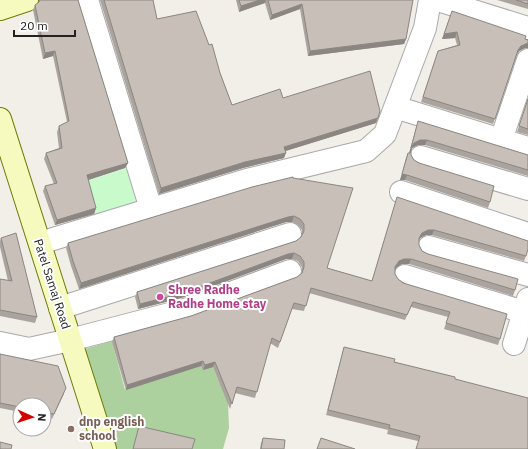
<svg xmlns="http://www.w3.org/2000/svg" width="528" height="449" font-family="'IBM Plex Sans',sans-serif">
<rect width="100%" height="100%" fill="#f2efe9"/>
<path fill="#add19e" d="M159,325L213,367L228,402L229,428L223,449H105L74,352L112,341L125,390Z"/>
<path fill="#c8facc" d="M138,165L151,209L99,225L93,212L85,181Z"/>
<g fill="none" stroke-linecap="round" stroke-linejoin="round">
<defs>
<path id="street" d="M87,0L151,209
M438,0L528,28
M528,60L501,140L528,148
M395,107L501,140
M421,157L528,189
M401,192L528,234
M40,243L247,180L366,151L385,134L425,28L430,0
M429,247L528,275
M405,276L524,312
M60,308L290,234
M0,343L29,349L70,340L185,310L290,271
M514,344L528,299"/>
<path id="secondary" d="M0,9L27,0
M0,119L105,449"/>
</defs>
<use href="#street" stroke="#a9a9a9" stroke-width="24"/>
<use href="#secondary" stroke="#707d05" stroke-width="24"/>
<use href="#street" stroke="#fff" stroke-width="22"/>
<use href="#secondary" stroke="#f7fabf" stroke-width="22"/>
</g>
<path fill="#aba49e" d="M39,0H78L128,163L125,168L88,180L96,208L94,214L55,225L43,191L45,186L54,184L44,159L46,153L59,148L57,132L59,126L67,122L53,56L43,59L33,10L35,5L39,2Z
M100,0H153L157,19L220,73L232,105L283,98L380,111L376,123L286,151L284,158L243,168L159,194Z
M236,0H413L406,39L404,44L308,56L300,9L270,20L265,3L239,12Z
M497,0H528V9Z
M452,11L525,39V48L519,51L517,55L493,124L421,102L438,51L457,45L455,38L442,39Z
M528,99V135L517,132Z
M418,121L528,155V176L425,145H418L412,148L411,150V155L414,160L490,202L488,208L405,180H400L406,158L408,153H409Z
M293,177L327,268L372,281L397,197L526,256L524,261L432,235H426L420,238L419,240V245L422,251L428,254L515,290L513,296L409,264H402L397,267L395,269V274L398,279L500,339L498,345L444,329L448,317L411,307L405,320L309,293L304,311L292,309L278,348L270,343L255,398L235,393L230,409L213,367L203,370L201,366L126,390L112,342L114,337L191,316L297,277L302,273V267L298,261L292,259H286L181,298L138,309L135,297L137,292L296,241L301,237L302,235V230L298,225L292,222H286L79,289L71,266L66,248L68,243Z
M1,238L37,317L35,323L0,316V279L8,281L0,247V241Z
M344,347L394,362L455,377L418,441L387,434L388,430L326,415Z
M0,354L64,394L52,419L44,417V405H20V412L0,408Z
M263,438L284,449H260L261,443Z"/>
<path fill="#8b8681" d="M260,0H266L265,3L239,12L241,6Z
M302,4L300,9L270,20L272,15Z
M457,32L455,38L442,39L444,34Z
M406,39L404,44L308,56L310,51Z
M527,42L528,43V48H525L519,51L516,56L518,50L521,46Z
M55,51L53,56L43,59L45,53Z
M378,118L376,123L282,152L284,147Z
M420,140H427L425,145H418L412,148L410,151L411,149L409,153L411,148L414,143Z
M286,153L284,158L243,168L159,194L161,188L245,162Z
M128,163L125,168L85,181L87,175Z
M402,174L407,175L405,180H400Z
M96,208L94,214L55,225L57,220Z
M294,216L292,222H286L79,289L81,283L288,217Z
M428,230H434L432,235H426L420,238L417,243L419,238L422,233Z
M294,253L292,259H286L181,298L138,309L140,304L288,254Z
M404,259H411L409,264H402L397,267L393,272L395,267L399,261Z
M203,361L201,366L126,390L127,385Z
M215,362L213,367L203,370L205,365Z"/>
<path fill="#c7bfb8" stroke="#8b8681" d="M40,0H78L128,163L87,175L96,208L57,220L45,186L57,183L46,153L62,148L59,126L69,121L55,51L45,53L35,5L39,2Z
M104,0H153L157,19L196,11L209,45L212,44L220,73L232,105L280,89L283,98L370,71L380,111L378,118L284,147L286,153L245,162L161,188Z
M239,0H260L241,6Z
M268,0H413L406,39L310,51L302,4L272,15Z
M516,0H528V4Z
M452,11L526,36L525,39L528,40V43L521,46L518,50L495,119L423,97L438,51L460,45L457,32L444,34Z
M528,99V129L519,126Z
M418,121L528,155V170L427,140H420L414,143L411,148Z
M411,149V155L414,160L419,163L494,186L490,202L407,175L402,174L408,153H410Z
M293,177V178L353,188L327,268L372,281L397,197L528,241V249L526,256L434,230H428L422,233L419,238V245L422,251L428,254L518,279L515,290L411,259H404L399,261L395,267V274L398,279L403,283L507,314L500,339L446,323L450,312L413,302L407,315L311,288L306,306L294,303L280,342L272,338L257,392L237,387L232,404L215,362L205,365L203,361L127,385L114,337L191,316L297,277L302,273L304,267V262L300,256L294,253L288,254L183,293L140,304L137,292L296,241L301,237L304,231V224L300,219L294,216L288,217L81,283L73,261L68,243L252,187Z
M16,233L37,317L0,310V279L12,281L1,238Z
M344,347L395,359L394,362L455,377V379L528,398V449H416L420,436L389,428L390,425L328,410Z
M0,354L58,366L66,388L54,414L44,412V405H20V407L0,403Z
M139,426L195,439L192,449H133Z
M263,438L285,440L284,449H261Z
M321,438L355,449H317Z
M0,442L12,445L11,449H0Z"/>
<circle fill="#d1479c" stroke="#fff" stroke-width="1.5" cx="160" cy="297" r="4"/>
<circle fill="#8d6e63" stroke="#fff" stroke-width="1.5" cx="71" cy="429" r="4"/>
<g text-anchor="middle" stroke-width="4" stroke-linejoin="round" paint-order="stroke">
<g font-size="12" fill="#222" stroke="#fff">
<text transform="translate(52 284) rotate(72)" y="4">Patel Samaj Road</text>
</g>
<g font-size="12" font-weight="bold" fill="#b23c85" stroke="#fff" text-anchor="start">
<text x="168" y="294">Shree Radhe<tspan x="168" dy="14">Radhe Home stay</tspan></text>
</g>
<g font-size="12" font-weight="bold" fill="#785e54" stroke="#fff" text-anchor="start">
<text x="79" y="426">dnp english<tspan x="79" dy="14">school</tspan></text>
</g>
</g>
<g transform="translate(32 417) rotate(93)"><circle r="19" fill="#ffffff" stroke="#a7a7a7"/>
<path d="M0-3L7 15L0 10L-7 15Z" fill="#d40000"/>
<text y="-6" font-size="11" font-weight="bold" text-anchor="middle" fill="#222222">N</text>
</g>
<path d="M14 30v6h61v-6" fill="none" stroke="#222222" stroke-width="2"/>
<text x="20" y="30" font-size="12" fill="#222222" stroke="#ffffff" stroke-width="3" paint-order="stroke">20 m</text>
</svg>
